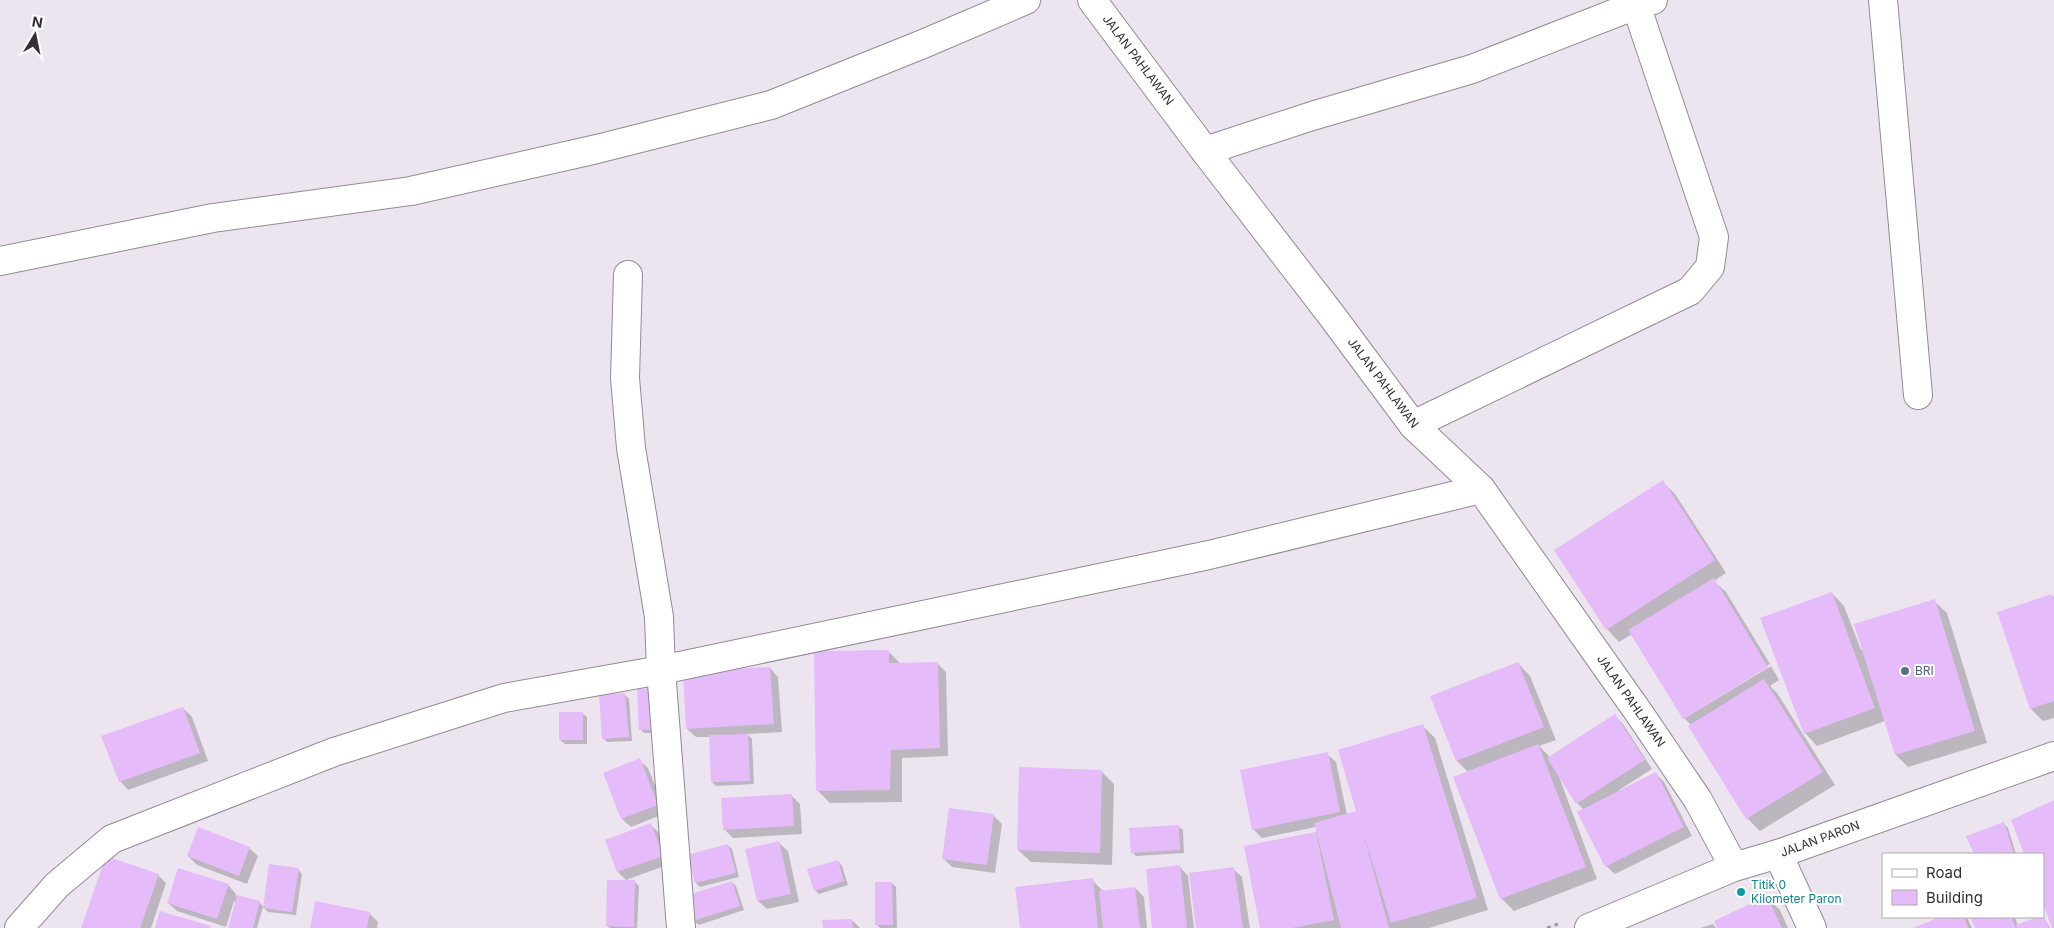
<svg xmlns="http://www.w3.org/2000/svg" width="2054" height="928" font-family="Inter,sans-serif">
<rect width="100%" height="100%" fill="#ece5ef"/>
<path fill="#0003" d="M1663,482L1675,494L1726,573L1714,581L1726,592L1770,664L1685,716V718L1771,666L1779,680L1770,686L1777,693L1835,785L1760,831L1747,818L1691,725L1684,718L1632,634L1619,642L1607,629Z
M1832,593L1844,606L1861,650L1934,601L1947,613L1987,743L1908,767L1896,755L1885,721L1817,746L1805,733Z
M2052,595L2054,597V718L2043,721L2031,709Z
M888,651L901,664L937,663L946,672L948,756L902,758V802L830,803L817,790Z
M1518,663L1530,676L1556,740L1539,746L1550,757L1615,716L1623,724L1652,769L1619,790L1620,792L1656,774L1664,782L1692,836L1615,874L1606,866L1584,810L1577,803L1558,774L1597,879L1514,911L1501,898L1468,772L1457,761Z
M770,668L778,677L782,732L747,734L752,739L754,784L716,786L712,782L710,737H696L687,729Z
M638,690L664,733H644L640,729Z
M625,695L629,699L632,741L607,742L603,738Z
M183,708L192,717L208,761L128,790L120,781Z
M582,713L587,717V744H565L560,740Z
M1423,726L1435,738L1488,910L1429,928H1262L1245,847L1318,832L1316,827L1262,838L1253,829L1327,754L1336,762L1347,815L1358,812Z
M639,760L648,768L666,813L631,827L622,819L605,773Z
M1101,771L1114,784L1112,865L1031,862L1018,850Z
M791,795L800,804L802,834L733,838L724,829Z
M2054,802V928H2053L2043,901V854H2025L2013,821Z
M993,815L1002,824L995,873L952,867L943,858Z
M650,824L659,833L670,864L626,880L618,872Z
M2004,824L2008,828L2016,854H1975L1968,837Z
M1178,826L1183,830L1184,853L1136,856L1132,852Z
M779,843L788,851L799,902L767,909L758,901Z
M728,845L732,849L739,877L700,887L696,883Z
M249,848L258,856L247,884L197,865L188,856Z
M838,861L842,866L848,885L819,894L815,890Z
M1179,866L1189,877H1188L1194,928H1153Z
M298,869L302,874L296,915L268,912L263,907L257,928H229L236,902L234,901L226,927L177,911L168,903L228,885L236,894V896L259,902L264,907Z
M1233,869L1242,877L1250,928H1197Z
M158,875L166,883L151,928H83Z
M1092,880L1104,892L1135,888L1144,897L1147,928H1021Z
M635,882L639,886L637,928H610L607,926Z
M732,882L736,886L744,910L699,925L694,921L686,897Z
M892,883L896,887L897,928H880L877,925Z
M1767,898L1780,910L1788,928H1719Z
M369,913L378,922L377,928H311Z
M2043,916L2050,928H1976L1971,917H2015L2018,926Z
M1943,917H1967L1972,928H1916Z
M852,920L860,928H824Z
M1713,924L1716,928H1700Z"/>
<path fill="#e6bbf9" d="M1663,480L1715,560L1606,630L1554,550Z
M1714,578L1768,667L1683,719L1628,630Z
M1832,592L1875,708L1804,734L1760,618Z
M2052,594L2054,599V701L2030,709L1997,612Z
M1935,599L1975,731L1895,755L1854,624Z
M889,650V663L938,662L940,748L891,750L890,790L816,791L814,651Z
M1518,662L1544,727L1456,761L1430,696Z
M770,667L774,724L686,729L683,672Z
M1764,679L1823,772L1746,819L1688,726Z
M659,688L661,729L639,730L637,689Z
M625,693L629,737L602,739L599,695Z
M183,707L200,753L119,782L101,736Z
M559,712H583V740H559Z
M1615,714L1645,760L1576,804L1547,758Z
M1423,724L1477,898L1391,923L1362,829L1389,928H1341L1314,823L1356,811L1338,750Z
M748,734L750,781L711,782L709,735Z
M1538,744L1586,867L1500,899L1453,777Z
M1328,752L1340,812L1252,830L1240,770Z
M640,758L658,805L621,819L603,773Z
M1019,767L1102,770L1100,853L1017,850Z
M1656,772L1684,827L1605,867L1577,812Z
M792,794L794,826L723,830L721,798Z
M2054,800V928H2052L2043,904V854H2024L2011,820Z
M949,808L994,814L987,865L942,859Z
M2004,822L2014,854H1974L1966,836Z
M651,823L663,856L617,872L605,840Z
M1179,825L1180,850L1131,853L1129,828Z
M198,827L250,847L239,876L187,856Z
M1316,832L1334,920L1292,928H1260L1244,846Z
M779,841L791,894L757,901L745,849Z
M728,844L736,873L695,883L687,855Z
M106,856L159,874L140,928H81Z
M838,860L844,881L814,891L807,869Z
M269,864L299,868L292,912L263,908Z
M1180,865L1187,928H1152L1146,869Z
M1234,867L1243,928H1196L1189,873Z
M178,868L229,884L217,919L167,903Z
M1093,878L1098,928H1020L1015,887Z
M607,880H635L634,927L606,926Z
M732,881L740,906L693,921L685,896Z
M875,882H892L893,925H875Z
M1135,887L1140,928H1103L1099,891Z
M237,895L260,901L253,928H228Z
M1767,896L1782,928H1717L1714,921Z
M315,901L370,912L367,928H310Z
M160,911L211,926L210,928H155Z
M1940,917H1964L1968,928H1913Z
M1970,917H2011L2016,928H1975Z
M2037,917H2044L2049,928H2017L2016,925Z
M852,919L853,928H823L822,920Z"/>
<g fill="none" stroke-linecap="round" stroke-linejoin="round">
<defs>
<path id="street" d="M1883,0L1918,395
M1205,151L1312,116L1472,69L1636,5L1653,0
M0,261L213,218L411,191L597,149L771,105L923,44L1026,0
M628,275L625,378L631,448L659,617L661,670L681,928
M1413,425L1690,291L1710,267L1714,237L1636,5
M1778,854L1812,928
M19,928L57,885L112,839L334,752L504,698L661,670L1209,555L1481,489"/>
<path id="secondary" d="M1092,0L1205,151L1332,316L1413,425L1481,489L1639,713L1698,800L1734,867
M1589,928L1734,867L1778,854L2054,756"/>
</defs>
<use href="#street" stroke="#918b94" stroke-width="30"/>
<use href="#secondary" stroke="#918b94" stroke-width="30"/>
<path stroke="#9f9aa1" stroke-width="3" stroke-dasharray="4 4" stroke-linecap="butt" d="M1547,928L1558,924"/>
<use href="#street" stroke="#fff" stroke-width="28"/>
<use href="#secondary" stroke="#fff" stroke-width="28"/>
</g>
<circle fill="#5c6f8a" stroke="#fff" stroke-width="2" cx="1905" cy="671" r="5"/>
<circle fill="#0f9aa8" stroke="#fff" stroke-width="2" cx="1741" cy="892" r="5"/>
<g text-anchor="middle" stroke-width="4" stroke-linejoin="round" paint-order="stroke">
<g font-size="12" fill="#323034" stroke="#fff">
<text transform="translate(1138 60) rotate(53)" y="4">JALAN PAHLAWAN</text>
<text transform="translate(1383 383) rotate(53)" y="4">JALAN PAHLAWAN</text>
<text transform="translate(1631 701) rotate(55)" y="4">JALAN PAHLAWAN</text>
<text transform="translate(1820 839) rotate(-20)" y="4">JALAN PARON</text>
</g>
<g font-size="12" fill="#4e5e75" stroke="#fff" text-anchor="start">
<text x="1915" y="675">BRI</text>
</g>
<g font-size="12" fill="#0d838f" stroke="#fff" text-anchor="start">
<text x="1751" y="889">Titik 0<tspan x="1751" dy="14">Kilometer Paron</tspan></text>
</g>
</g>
<rect x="1882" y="853" width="162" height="65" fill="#ffffff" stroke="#adacae"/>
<rect x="1892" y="869" width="25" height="8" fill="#ffffff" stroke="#adacae"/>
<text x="1926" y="878" font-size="15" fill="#323034">Road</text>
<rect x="1892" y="890" width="25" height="15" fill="#e6bbf9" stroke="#adacae"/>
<text x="1926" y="903" font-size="15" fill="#323034">Building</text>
<g transform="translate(35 35) rotate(10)" stroke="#ffffff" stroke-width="4" paint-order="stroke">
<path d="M0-4L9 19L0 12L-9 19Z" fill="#323034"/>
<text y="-8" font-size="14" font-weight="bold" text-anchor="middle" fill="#323034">N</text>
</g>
</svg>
